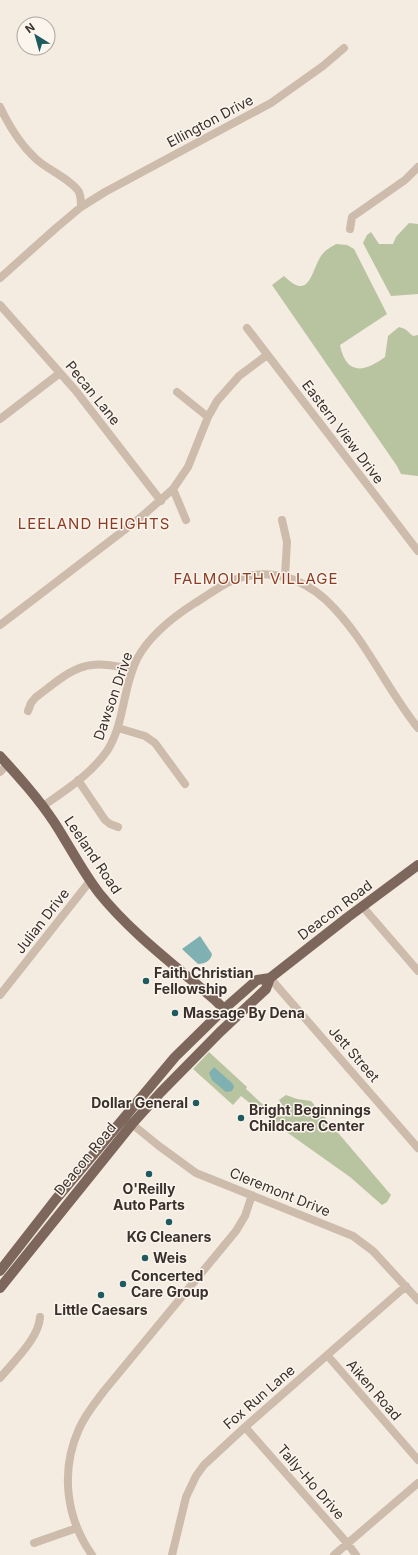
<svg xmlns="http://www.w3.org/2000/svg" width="418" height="1555" font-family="Inter,sans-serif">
<rect width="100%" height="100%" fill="#f4ebe1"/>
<path fill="#b8c4a0" d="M409,223L418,224V294L391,296L363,243L367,235L371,232L379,244H393L396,237Z
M336,244L347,245L354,249L387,314L340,345C346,376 365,372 385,357L388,336L399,327L405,329L413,336L418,335V476L401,474L397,466L272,285L284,276C310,302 311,271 321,256C325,250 331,247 336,244Z
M209,1052L247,1087L246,1089C256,1097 270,1116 284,1113V1108L279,1100L286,1095L297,1099L311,1101L391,1195L387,1202L382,1205L350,1177L281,1128L241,1096L233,1105L193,1069Z"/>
<path fill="#7fb0b2" d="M200,936L212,954C211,961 204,964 198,964L182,949Z
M214,1067L233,1084L234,1087L232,1091L226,1092L212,1080L209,1073Z"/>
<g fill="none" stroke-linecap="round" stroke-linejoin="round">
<path stroke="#cdbbac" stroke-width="8" d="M0,107C9,126 20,144 35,158C46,169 72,180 79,192C81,197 81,202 81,207L56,228L0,278
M81,207L105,192L271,103L323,66L344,48
M350,229L352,217L405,180L418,167
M0,305L76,391L161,501
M247,328L418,551
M177,392L208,417
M0,419L60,373
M173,489L186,520
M282,520L287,542L285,576
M0,625L140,518L173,489L188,467L208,417L217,401L239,376L267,355
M28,711L31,703L36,697C53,685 71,667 92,665C105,663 120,667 133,669
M118,728L145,736L155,743L185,784
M0,772L8,764
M78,780L105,820L110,824L118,827
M43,806C66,790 91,774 107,751C125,723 122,689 137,659C149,636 173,617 195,603C207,596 218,587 231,581C265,567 300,576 326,600C365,637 385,687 418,728
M362,906L418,971
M270,978L418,1148
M0,995L90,881
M127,1120L159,1146L196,1173L353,1236L373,1251L418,1300
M327,1355L418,1460
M0,1378C14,1361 39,1338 40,1317
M245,1427L348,1544L356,1555
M34,1543L77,1528
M92,1555C66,1518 60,1471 79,1429C85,1415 95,1403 104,1391L236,1231L245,1216L252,1195
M172,1555L186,1497L196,1476L204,1465L245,1427L406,1286
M334,1555L418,1483"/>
<path stroke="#7d675c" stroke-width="10" d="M0,756C19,777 38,798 54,822C69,845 82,871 99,893C132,934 176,966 215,1000L228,1013
M0,1271L56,1199L175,1057L224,1009L257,980L270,978L348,917L418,865
M0,1288L132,1124L160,1093L220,1032L266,989L270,978"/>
</g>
<g fill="#1f5a5e" stroke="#fbf5ee" stroke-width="1.5">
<circle cx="146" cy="981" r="4"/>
<circle cx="175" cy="1013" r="4"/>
<circle cx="196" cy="1103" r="4"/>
<circle cx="241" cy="1118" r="4"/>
<circle cx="149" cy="1174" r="4"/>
<circle cx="169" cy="1222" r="4"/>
<circle cx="145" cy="1258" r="4"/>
<circle cx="123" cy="1284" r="4"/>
<circle cx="101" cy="1295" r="4"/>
</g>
<g text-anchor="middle" stroke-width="3" stroke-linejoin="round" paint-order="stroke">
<g font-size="14" fill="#3b302b" stroke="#fbf5ee">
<text transform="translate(210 121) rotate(-28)" y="5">Ellington Drive</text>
<text transform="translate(93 393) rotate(51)" y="5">Pecan Lane</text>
<text transform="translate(343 432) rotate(53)" y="5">Eastern View Drive</text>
<text transform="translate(113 696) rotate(-71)" y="5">Dawson Drive</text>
<text transform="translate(93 855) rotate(56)" y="5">Leeland Road</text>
<text transform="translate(335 910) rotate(-37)" y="5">Deacon Road</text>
<text transform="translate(42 921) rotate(-52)" y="5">Julian Drive</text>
<text transform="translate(354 1054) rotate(49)" y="5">Jett Street</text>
<text transform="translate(85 1159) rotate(-51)" y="5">Deacon Road</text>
<text transform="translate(280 1192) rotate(22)" y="5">Cleremont Drive</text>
<text transform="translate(374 1390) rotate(49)" y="5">Aiken Road</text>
<text transform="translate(259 1397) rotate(-41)" y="5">Fox Run Lane</text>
<text transform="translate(311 1482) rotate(49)" y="5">Tally-Ho Drive</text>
</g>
<g font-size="14" font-weight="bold" fill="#3b302b" stroke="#fbf5ee" text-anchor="start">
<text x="154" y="978">Faith Christian<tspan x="154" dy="16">Fellowship</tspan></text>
<text x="183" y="1018">Massage By Dena</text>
<text x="188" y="1108" text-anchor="end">Dollar General</text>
<text x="249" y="1115">Bright Beginnings<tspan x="249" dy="16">Childcare Center</tspan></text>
<text x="149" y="1194" text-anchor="middle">O'Reilly<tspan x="149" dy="16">Auto Parts</tspan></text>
<text x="169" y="1242" text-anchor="middle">KG Cleaners</text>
<text x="153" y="1263">Weis</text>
<text x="131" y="1281">Concerted<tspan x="131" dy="16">Care Group</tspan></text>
<text x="101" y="1315" text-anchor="middle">Little Caesars</text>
</g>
<g font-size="15" letter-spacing="1" fill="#8c3b22" stroke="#fbf5ee">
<text x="94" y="529">LEELAND HEIGHTS</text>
<text x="256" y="584">FALMOUTH VILLAGE</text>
</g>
</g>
<g transform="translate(36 36) rotate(323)"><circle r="19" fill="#fbf5ee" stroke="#aea6a0"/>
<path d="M0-3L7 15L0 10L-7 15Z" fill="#1f5a5e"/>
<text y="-6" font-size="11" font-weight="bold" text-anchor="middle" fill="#3b302b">N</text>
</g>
</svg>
